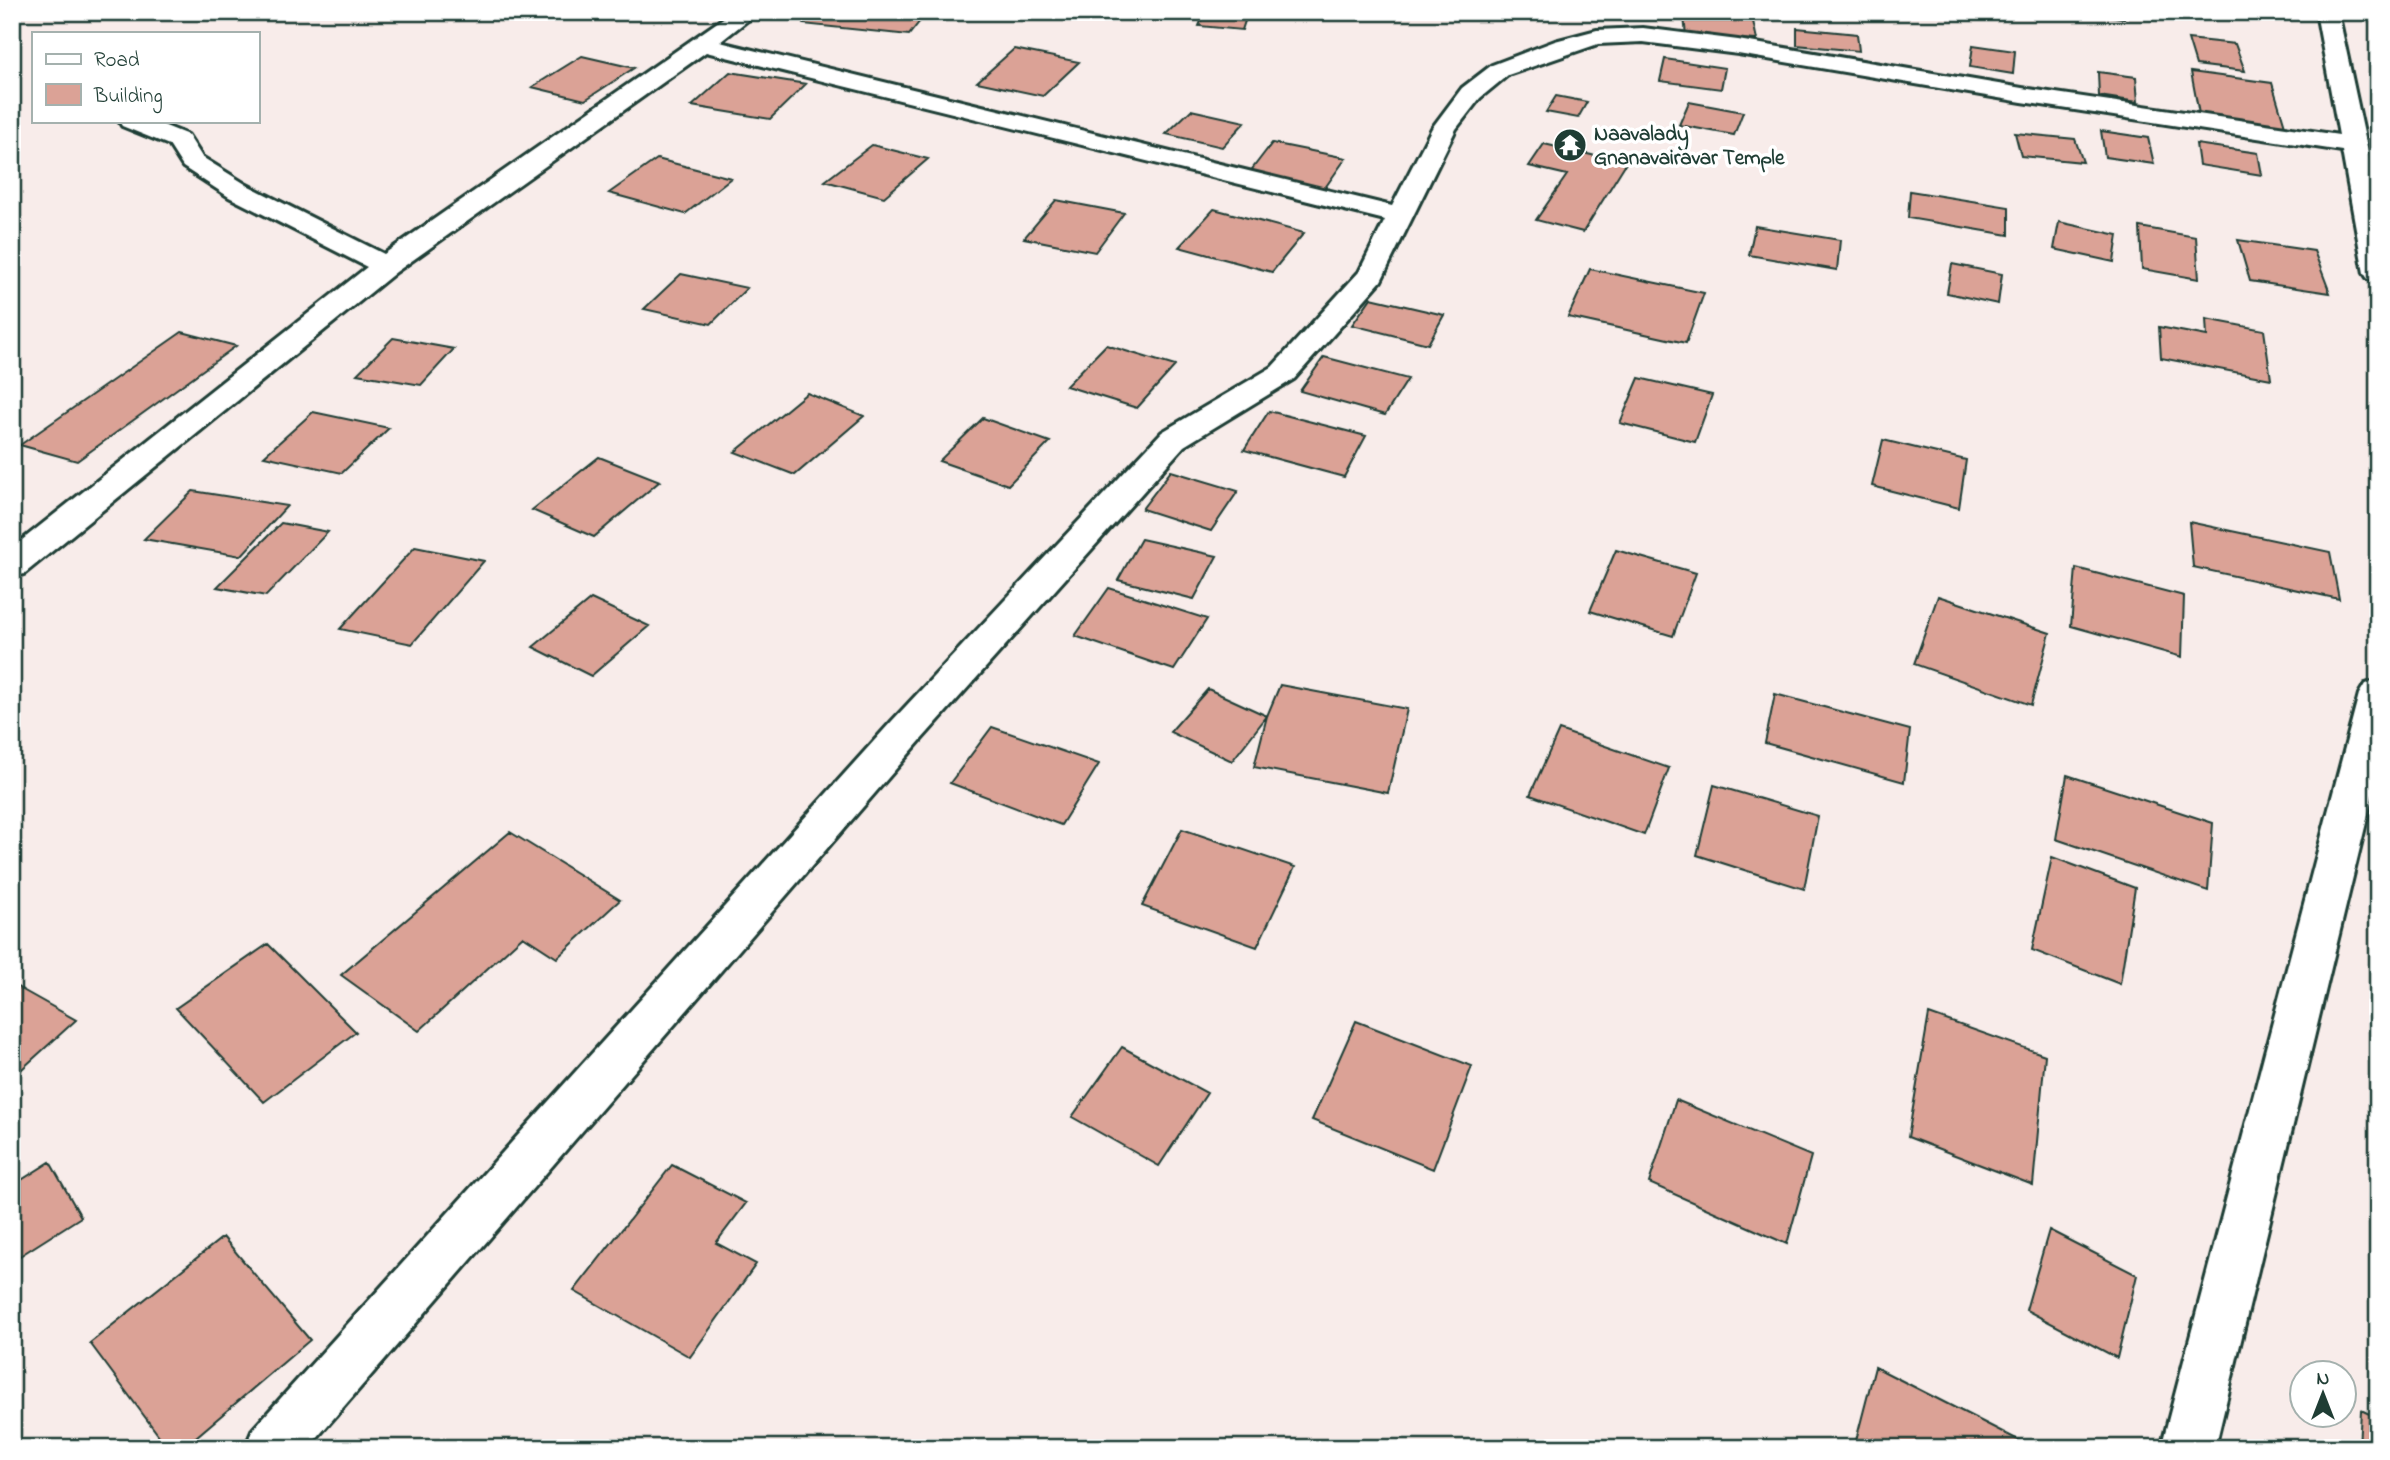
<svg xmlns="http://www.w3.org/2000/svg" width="2390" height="1460" font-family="'Indie Flower',sans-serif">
<rect width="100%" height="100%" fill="#f8ecea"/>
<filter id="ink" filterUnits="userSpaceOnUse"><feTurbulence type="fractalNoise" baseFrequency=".0143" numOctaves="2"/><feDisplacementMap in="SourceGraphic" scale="14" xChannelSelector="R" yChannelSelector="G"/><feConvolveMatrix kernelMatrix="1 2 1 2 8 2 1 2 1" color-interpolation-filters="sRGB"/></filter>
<g filter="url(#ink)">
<path fill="#dba296" stroke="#1f3d34" stroke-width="2" d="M814,12L883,15L891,12H927L909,35L803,24Z
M1205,12H1248L1242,30L1199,26Z
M2073,12H2123L2124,18Z
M1684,16L1753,21L1757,40L1686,36Z
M1797,28L1857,34L1859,51L1797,45Z
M2188,39L2235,44L2245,71L2196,65Z
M1973,45L2015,51L2013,74L1970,67Z
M1014,49L1079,62L1043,96L977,82Z
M582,56L634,68L585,100L532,87Z
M1665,59L1725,68L1721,89L1660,81Z
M730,72L806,84L770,119L692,106Z
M2098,72L2136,77L2138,102L2099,96Z
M2191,72L2272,83L2285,126L2199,114Z
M1556,96L1587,102L1578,118L1546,112Z
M1689,102L1743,112L1734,135L1679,125Z
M1191,110L1245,122L1222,147L1166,134Z
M2101,131L2148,138L2154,164L2105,157Z
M2015,133L2075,139L2083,162L2021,156Z
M1272,143L1346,158L1322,192L1246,177Z
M1544,144L1626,163L1583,232L1536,220L1567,175L1529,166Z
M2196,144L2258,153L2262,175L2199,165Z
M872,145L928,159L884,197L825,181Z
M657,159L731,178L685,214L609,193Z
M1910,191L2009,207V235L1908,218Z
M1056,200L1124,213L1095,252L1024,238Z
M1214,209L1304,233L1272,272L1179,247Z
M2059,222L2118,235L2114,262L2054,249Z
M1755,226L1840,240L1837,270L1749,255Z
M2140,227L2196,237L2199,279L2142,269Z
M2238,240L2314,251L2330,293L2250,281Z
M1952,264L2002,274L1998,304L1947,293Z
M1590,269L1704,293L1686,343L1568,317Z
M681,274L747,288L711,324L644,309Z
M1371,298L1444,315L1428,344L1352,325Z
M2206,319L2264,330L2271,379L2161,358L2159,327L2207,336Z
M182,332L236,346L77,461L20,445Z
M393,338L454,349L421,385L357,374Z
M1106,345L1175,366L1137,408L1066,386Z
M1324,357L1408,379L1385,415L1300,391Z
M1639,378L1712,395L1695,442L1620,423Z
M807,393L864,416L795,475L735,452Z
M1269,411L1366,436L1344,477L1244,450Z
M313,412L389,428L342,473L264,456Z
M983,418L1050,442L1008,485L939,461Z
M1883,440L1966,460L1959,508L1872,486Z
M599,457L660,481L594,537L532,510Z
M1171,471L1238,491L1211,531L1142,509Z
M193,491L287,506L241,556L144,539Z
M2189,522L2330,552L2339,599L2193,567Z
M281,523L328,532L266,596L217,587Z
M1141,539L1217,556L1194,599L1118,580Z
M415,547L484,561L412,644L340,629Z
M1616,550L1696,573L1673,636L1590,611Z
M2076,568L2184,596L2182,657L2071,626Z
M1109,588L1207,619L1174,670L1075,636Z
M1938,596L2050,633L2031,705L1914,664Z
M591,599L649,626L591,676L533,647Z
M1280,685L1407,709L1388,793L1254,767L1267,716Z
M1208,689L1267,716L1232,761L1170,732Z
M1775,694L1910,730L1904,782L1765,743Z
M992,727L1099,764L1061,825L950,783Z
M1559,730L1669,768L1644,835L1530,795Z
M2067,775L2213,823L2208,891L2056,839Z
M1714,785L1818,816L1804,889L1697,855Z
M1182,829L1295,867L1257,947L1142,906Z
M510,832L620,900L557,958L523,936L419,1031L341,975Z
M2052,857L2135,888L2120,984L2032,950Z
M268,944L356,1032L264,1102L176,1008Z
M12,984L76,1020L12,1078Z
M1929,1014L2045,1055L2033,1185L1908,1137Z
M1356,1021L1472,1066L1433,1169L1312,1120Z
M1122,1047L1207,1093L1159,1166L1072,1117Z
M1676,1100L1811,1156L1787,1244L1649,1183Z
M50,1162L81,1217L12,1261V1186Z
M672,1165L746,1203L716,1243L756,1264L690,1357L574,1291Z
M2049,1230L2137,1275L2117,1358L2026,1310Z
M223,1237L310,1340L183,1448H168L90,1343Z
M1875,1367L2034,1448H1854Z
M2361,1410L2378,1418V1448H2359Z"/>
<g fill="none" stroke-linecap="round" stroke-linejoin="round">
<defs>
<path id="street" d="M732,12H758L720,42L1392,206L1432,128L1462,88L1492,65L1555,41L1597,30L1643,28L1738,40L2022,88L2339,135L2316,12H2338L2378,199V281L2368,279L2364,273L2342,151L2022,102L1738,54L1643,42L1598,44L1508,75L1480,98L1456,129L1381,281L1294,379L1184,446L920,741L308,1448H245L253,1429L892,721L1162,432L1272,367L1359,272L1385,220L706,52L396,272L24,574L12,578V548L367,267L229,197L183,167L169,145L122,126L119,121H153L188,135L202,157L247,185L384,254Z
M2378,680V773L2215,1448H2161L2359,694L2365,684Z"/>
</defs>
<use href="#street" stroke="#1f3d34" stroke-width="6"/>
<use href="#street" fill="#fff" fill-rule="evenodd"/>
</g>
</g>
<defs>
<symbol id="temple-disc" viewBox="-11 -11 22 22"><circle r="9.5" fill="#1f3d34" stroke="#fff"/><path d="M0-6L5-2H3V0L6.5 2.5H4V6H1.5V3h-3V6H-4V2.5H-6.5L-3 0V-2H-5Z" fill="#fff"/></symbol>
</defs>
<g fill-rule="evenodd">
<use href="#temple-disc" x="1551" y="126" width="38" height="38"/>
</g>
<g text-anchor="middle" stroke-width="7" stroke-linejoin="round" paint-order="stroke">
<g font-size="21" font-weight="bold" fill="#1f3d34" stroke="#fff" text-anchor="start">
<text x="1594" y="140">Naavalady<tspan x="1594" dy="24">Gnanavairavar Temple</tspan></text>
</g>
</g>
<rect width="2390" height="1460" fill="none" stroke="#fff" stroke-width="42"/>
<rect x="21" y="21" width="2348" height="1418" fill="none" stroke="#1f3d34" stroke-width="2.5" filter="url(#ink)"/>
<rect x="32" y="32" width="228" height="91" fill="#ffffff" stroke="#a5b1ae" stroke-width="2"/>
<rect x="46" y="54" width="35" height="10" fill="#ffffff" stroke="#a5b1ae" stroke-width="2"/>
<text x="94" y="66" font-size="21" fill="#1f3d34">Road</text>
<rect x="46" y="84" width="35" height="21" fill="#dba296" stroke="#a5b1ae" stroke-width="2"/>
<text x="94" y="102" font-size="21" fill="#1f3d34">Building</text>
<g transform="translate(2323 1394)"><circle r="33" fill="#ffffff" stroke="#a5b1ae" stroke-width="2"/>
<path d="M0-5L12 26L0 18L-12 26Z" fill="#1f3d34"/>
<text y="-10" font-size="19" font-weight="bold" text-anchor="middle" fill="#1f3d34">N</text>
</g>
</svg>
